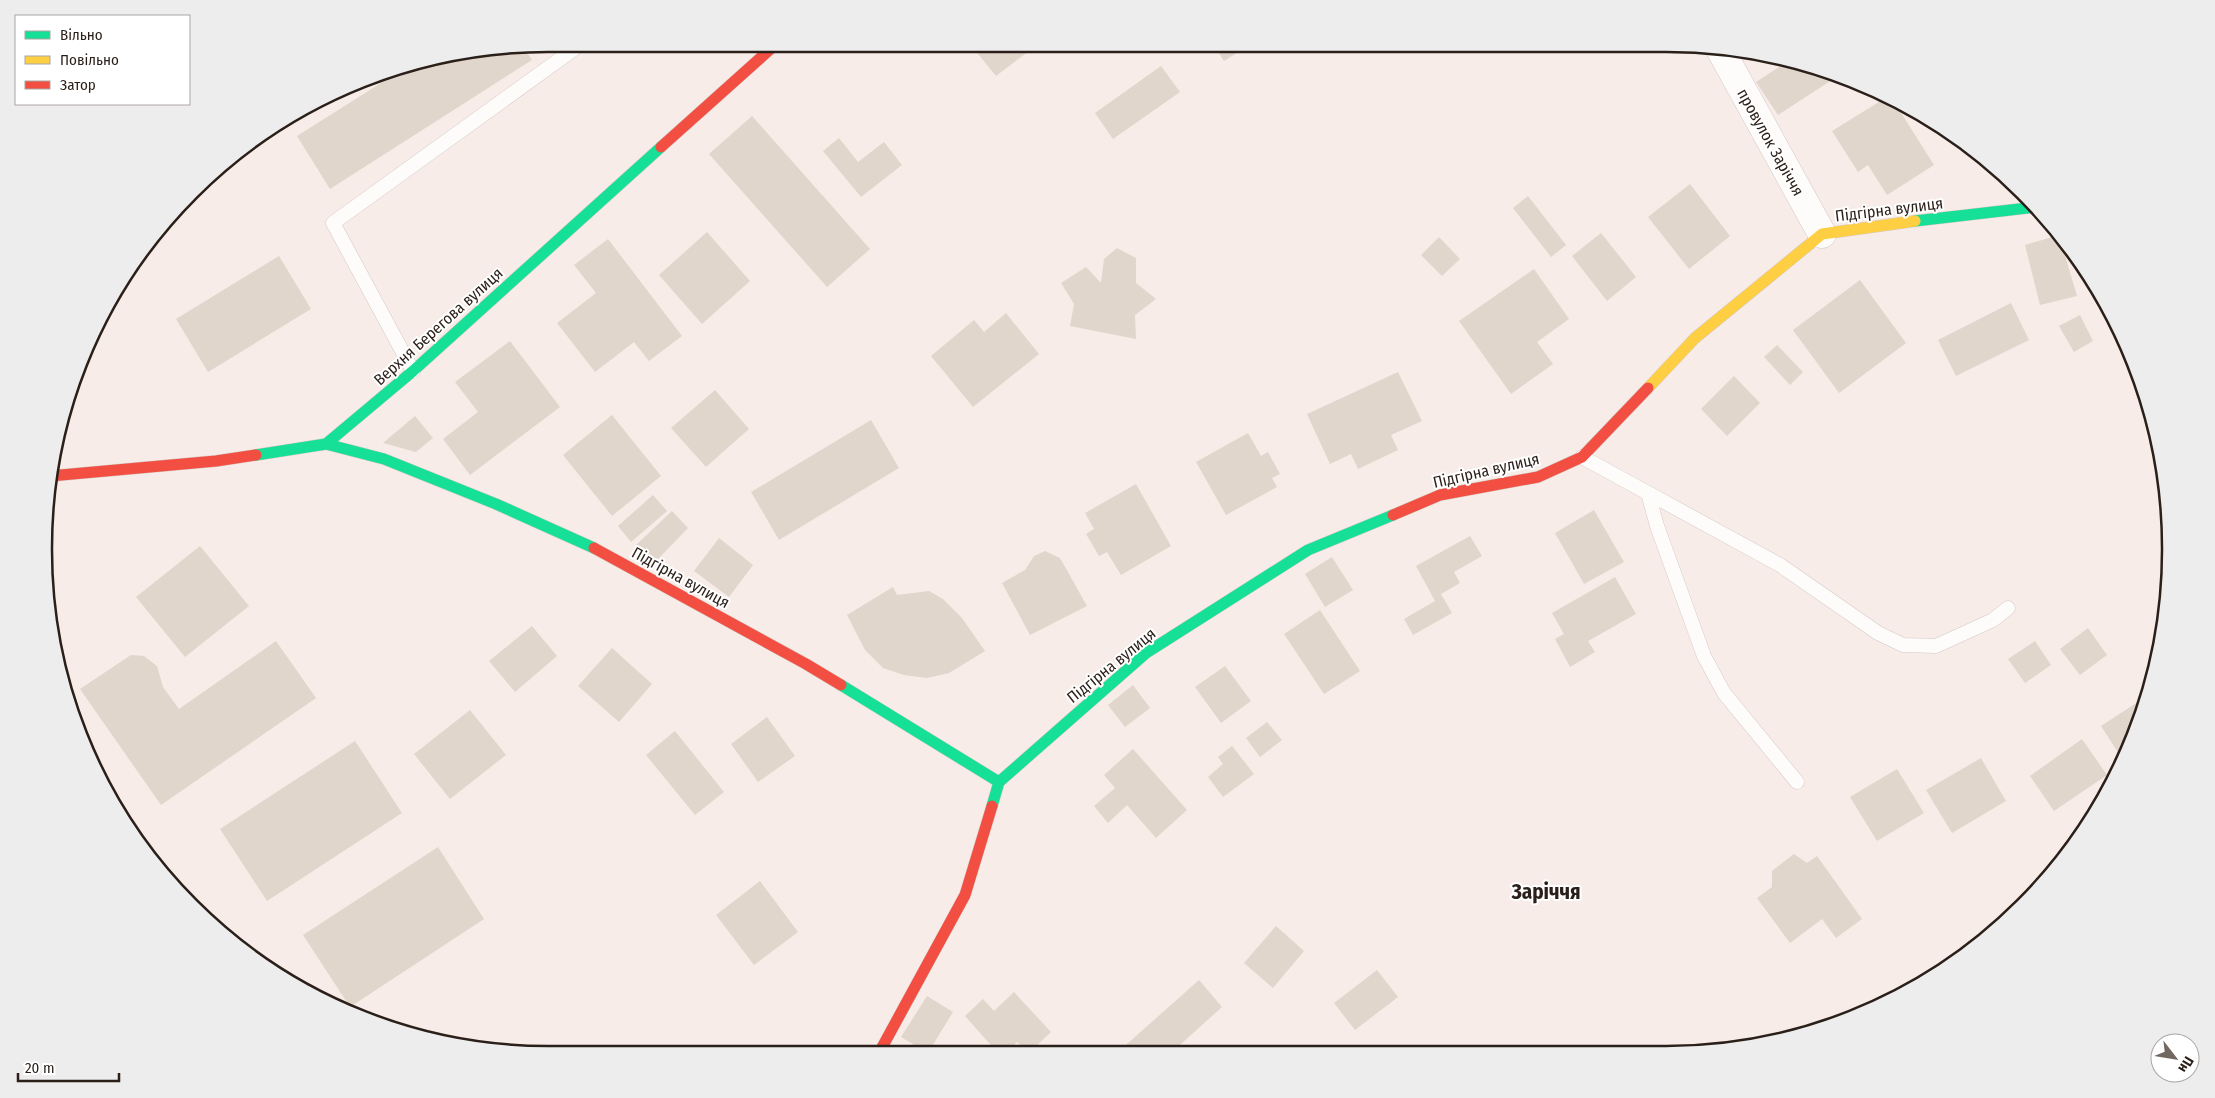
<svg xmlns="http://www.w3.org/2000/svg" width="2215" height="1098" font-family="'Fira Sans Condensed',sans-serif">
<rect width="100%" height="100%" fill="#f7ece7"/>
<path fill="#e1d6cc" d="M970,44H1030L1033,48L996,76Z
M1213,44H1251L1224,61Z
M523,46L532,60L330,189L297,136L411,64L451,53Z
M1788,61L1838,76L1778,115L1756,82Z
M1161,66L1180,92L1113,139L1095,113Z
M1887,97L1893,100L1934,165L1887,195L1868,165L1858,172L1832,131Z
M752,116L870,249L827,287L709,154Z
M839,138L858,162L884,142L902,165L861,197L823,151Z
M1690,184L1730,236L1689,269L1648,217Z
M1528,196L1566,245L1551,257L1513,208Z
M707,232L750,281L702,324L659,275Z
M1601,233L1636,277L1607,301L1572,256Z
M2059,235L2077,296L2040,305L2025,245Z
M1439,237L1460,259L1442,276L1421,255Z
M608,239L682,336L649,361L634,342L595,372L557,323L596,293L574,265Z
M1117,248L1136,258V283L1156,299L1135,315L1136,339L1070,326L1074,304L1061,283L1086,267L1101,283L1104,259Z
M279,256L311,309L208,372L176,319Z
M1534,269L1569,319L1537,342L1553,364L1511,394L1459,321Z
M1860,280L1906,343L1839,393L1793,330Z
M2011,303L2029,340L1956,376L1938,340Z
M1006,313L1039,354L973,407L931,356L974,320L984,332Z
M2080,315L2093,341L2074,352L2059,326Z
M510,341L560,407L470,475L443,439L478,412L455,382Z
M1777,345L1803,372L1790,385L1764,357Z
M1398,372L1422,421L1391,435L1398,450L1358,469L1351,454L1330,464L1307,414Z
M1734,376L1760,403L1727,436L1701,409Z
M715,390L749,429L706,467L671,428Z
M612,415L661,476L612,516L563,455Z
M415,416L433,438L416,452L383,443Z
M871,420L899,468L779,540L751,492Z
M1248,433L1261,456L1268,452L1280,474L1272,478L1277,487L1226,515L1196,462Z
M1136,484L1171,546L1121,575L1107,552L1099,556L1086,534L1094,529L1085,513Z
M653,495L667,511L631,542L618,526Z
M1594,510L1624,562L1584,584L1555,533Z
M672,511L688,528L656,561L636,545Z
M1470,536L1482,556L1454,572L1460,583L1441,594L1452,613L1413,635L1404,619L1435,601L1416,566Z
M719,538L753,565L729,597L694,571Z
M200,546L249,606L185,657L136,597Z
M1045,551L1060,558L1087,606L1030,635L1002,583L1025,570L1034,556Z
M1332,557L1353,590L1325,607L1305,574Z
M1615,577L1636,614L1588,641L1595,652L1570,667L1555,639L1564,634L1552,613Z
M893,587L897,595L929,591L943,599L962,618L985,651L949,673L927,678L904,675L883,668L865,650L847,615Z
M1320,610L1360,671L1324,694L1284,634Z
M532,626L557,656L515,692L489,661Z
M2088,628L2107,655L2080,675L2060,649Z
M276,641L316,698L161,805L80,689L131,655L144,656L157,666L163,687L179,709Z
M2035,641L2051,665L2025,683L2008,659Z
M612,648L652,684L619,722L578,686Z
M1225,666L1251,701L1221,723L1195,687Z
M1133,685L1150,708L1125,727L1108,705Z
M2147,696L2133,743L2123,760L2101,726Z
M470,710L506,755L450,799L414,754Z
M767,717L795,756L758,782L731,744Z
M1267,722L1282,740L1260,757L1246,738Z
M675,731L724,792L695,815L646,755Z
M2082,739L2107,775L2054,811L2030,776Z
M355,741L402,813L267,901L220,829Z
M1232,746L1254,774L1223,797L1208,777L1223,764L1218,757Z
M1133,749L1187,810L1156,838L1127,805L1108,823L1094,806L1115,788L1104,775Z
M1981,758L2006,801L1952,833L1926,790Z
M1897,769L1924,813L1877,841L1850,797Z
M438,847L484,919L350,1007L303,935Z
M1794,854L1807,863L1817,856L1862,919L1836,938L1822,919L1790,943L1757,898L1772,887V871Z
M760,881L798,932L754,965L716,915Z
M1276,926L1304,951L1273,988L1244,963Z
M1377,970L1398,997L1355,1030L1334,1003Z
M1199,980L1222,1007L1172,1052H1118Z
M1014,992L1051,1032L1030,1052H1027L1017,1042L1006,1053H998L965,1016L983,999L994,1011Z
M927,996L953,1012L928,1053L901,1037Z"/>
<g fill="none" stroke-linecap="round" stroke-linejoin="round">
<defs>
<path id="lane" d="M413,371L333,223L581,44
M1582,457L1648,493L1657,526L1704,656L1724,693L1797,782
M1648,493L1780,565L1878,633L1903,645L1936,646L1993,620L2008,608"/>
<path id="street" d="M1720,49L1822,234"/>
<path id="fast" d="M1915,221L2036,207
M326,444L384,459L496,504L594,548
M256,455L326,444L413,371L661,147
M841,685L999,782
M992,806L999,782L1146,653L1308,550L1393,515"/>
<path id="slow" d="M1648,388L1695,338L1822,234L1915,221"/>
<path id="jam" d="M661,147L776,44
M50,476L216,461L256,455
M1393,515L1440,495L1538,477L1582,457L1648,388
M594,548L806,664L841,685
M879,1053L965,895L992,806"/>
</defs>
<use href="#lane" stroke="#d4c9c4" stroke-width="15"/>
<use href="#street" stroke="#d4c9c4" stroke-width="29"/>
<use href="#fast" stroke="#d4c9c4" stroke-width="12"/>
<use href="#slow" stroke="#d4c9c4" stroke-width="12"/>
<use href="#jam" stroke="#d4c9c4" stroke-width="12"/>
<use href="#lane" stroke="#fefcfb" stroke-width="14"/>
<use href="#street" stroke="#fefcfb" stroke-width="28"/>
<use href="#fast" stroke="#16e098" stroke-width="11"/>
<use href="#slow" stroke="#ffcf43" stroke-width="11"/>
<use href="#jam" stroke="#f24e42" stroke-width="11"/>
</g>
<g text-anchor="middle" stroke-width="4" stroke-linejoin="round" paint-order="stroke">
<g font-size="16" fill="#2a1f19" stroke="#fff">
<text transform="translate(1771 142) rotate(61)" y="6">провулок Заріччя</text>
<text transform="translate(1889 209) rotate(-7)" y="6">Підгірна вулиця</text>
<text transform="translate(438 326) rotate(-42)" y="6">Верхня Берегова вулиця</text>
<text transform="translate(1486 470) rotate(-13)" y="6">Підгірна вулиця</text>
<text transform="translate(681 577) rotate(29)" y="6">Підгірна вулиця</text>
<text transform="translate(1111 665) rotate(-39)" y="6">Підгірна вулиця</text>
</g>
<g font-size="21" font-weight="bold" fill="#2a1f19" stroke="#fff">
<text x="1546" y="899">Заріччя</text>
</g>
</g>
<path d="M0 0H2215V1098H0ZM548 52H1666A496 496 0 0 1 2162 548V550A496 496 0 0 1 1666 1046H548A496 496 0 0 1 52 550V548A496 496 0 0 1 548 52Z" fill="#eeeded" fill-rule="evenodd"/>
<path fill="none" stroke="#2a1f19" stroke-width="2.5" d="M548 52H1666A496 496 0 0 1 2162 548V550A496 496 0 0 1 1666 1046H548A496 496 0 0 1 52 550V548A496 496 0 0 1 548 52Z"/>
<rect x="15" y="15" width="175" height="90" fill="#ffffff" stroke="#aaa5a3"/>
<rect x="25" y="31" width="25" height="8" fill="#16e098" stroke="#aaa5a3"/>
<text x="60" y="40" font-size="15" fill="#2a1f19">Вільно</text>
<rect x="25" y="56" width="25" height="8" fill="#ffcf43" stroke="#aaa5a3"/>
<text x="60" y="65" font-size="15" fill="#2a1f19">Повільно</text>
<rect x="25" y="81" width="25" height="8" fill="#f24e42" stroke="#aaa5a3"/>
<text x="60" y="90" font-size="15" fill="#2a1f19">Затор</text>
<g transform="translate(2175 1058) rotate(121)"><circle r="24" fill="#ffffff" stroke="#aaa5a3"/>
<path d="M0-4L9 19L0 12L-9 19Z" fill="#726761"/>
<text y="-8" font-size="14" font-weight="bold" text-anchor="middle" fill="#2a1f19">Пн</text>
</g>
<path d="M18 1073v8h101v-8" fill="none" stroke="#2a1f19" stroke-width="2.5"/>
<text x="25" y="1073" font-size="15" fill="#2a1f19" stroke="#ffffff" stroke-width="4" paint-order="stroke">20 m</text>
</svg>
